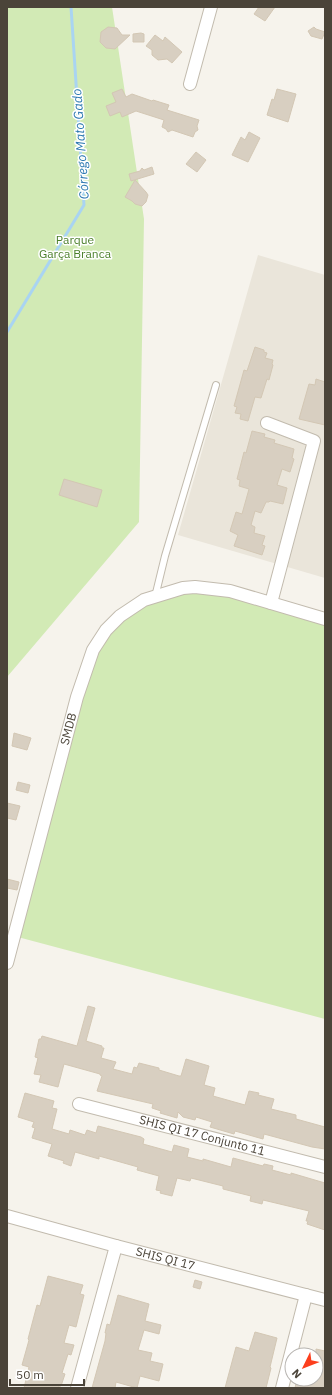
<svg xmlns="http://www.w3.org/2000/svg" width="332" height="1395" font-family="'IBM Plex Sans',sans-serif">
<rect width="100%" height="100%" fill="#f6f3ec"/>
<path fill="#eae5da" d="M258,255L325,275V578L178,535Z"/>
<path fill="#d2eab5" d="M7,7H112L144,219L139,522L7,677Z
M195,587L325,619V1019L14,936L93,650L144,600Z"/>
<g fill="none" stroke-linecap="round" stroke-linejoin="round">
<path stroke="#a9d4f2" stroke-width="3" d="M7,332L84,205L71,7"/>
</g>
<path fill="#d8cfc1" stroke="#d3c7b4" d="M259,7H275L265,21L254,14Z
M108,27L117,28L122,35H130L115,49L106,48L100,42L101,32Z
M314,27L316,29L325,32L322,39L311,36L308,31Z
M141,33L144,34V42H133V34Z
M155,35L163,41L165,37L182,52L172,63L167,59L158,60L152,55V50L146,46Z
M122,89L126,97L132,94L152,101L153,100L169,105L167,110L199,120L197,126L198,130L195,132L193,137L172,130L168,132L166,129L162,127L164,120L136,111L122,117L120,112L110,116L106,106L116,102L112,93Z
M277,89L296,94L288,122L267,115L272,99L274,100Z
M249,132L260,138L248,162L232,155L241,137L245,140Z
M196,152L206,160L197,172L186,164Z
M152,167L154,174L131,181L129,174L140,171L142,168L144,170Z
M135,180L146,192L148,195L146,202L142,206L135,204L132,201L125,197Z
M255,347L264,350V352L267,353L265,358L273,360L272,364L273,365L269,380L267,379L261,398L255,397L248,421L240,419L241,414L235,413L237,407L234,406L244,370L247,371Z
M316,379L325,382V425L299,419L309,384L315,385Z
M252,431L265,434L264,437L275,440L274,443L294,449L292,458L294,459L290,472L282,469L277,485L287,488L283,504L270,501L269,502H266L261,513L255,511L251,525L255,527L254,533L265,536L262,545L265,546L262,555L234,546L238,535L230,531L236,512L242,514L249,489L239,486L240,480L237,479L244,452L246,453Z
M64,479L102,490L97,507L59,495Z
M14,733L31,738L27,750L12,746Z
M18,782L30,785L28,793L16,790Z
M7,803L20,806L16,820L7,818Z
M7,879L19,882L17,890L7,888Z
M88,1006L95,1008L86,1041L102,1046V1048H104L101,1058L116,1062L113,1069L132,1074L134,1067L137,1068L139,1063L159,1068V1070L179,1076H181L186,1059L209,1066L204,1085L215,1088L213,1096L245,1105L249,1091L259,1093L258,1095L274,1099L271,1109L296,1115V1119L325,1127V1149L312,1147L264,1134L263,1139L235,1131L234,1134L210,1127L212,1122L196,1117L195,1120L183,1117L178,1112L177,1118L160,1113L161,1111L152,1108L153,1104L97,1091L102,1076L100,1075V1074L64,1064L58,1087L39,1082L41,1075L34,1074L38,1058L35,1057L39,1039H41L42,1036L77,1046Z
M25,1093L54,1101L52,1108L57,1109L52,1129L69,1134L70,1130L85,1135L87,1130L96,1133L98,1126L141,1137L144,1139L143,1144L172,1152L174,1145L189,1149L187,1157L203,1161V1159L231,1167L233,1158L263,1166L264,1164L273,1166L272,1170L291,1175V1173L325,1183V1230L307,1224L308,1221H306L309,1211L263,1200L262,1204L250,1201L251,1196L223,1189V1186L191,1178L190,1181L177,1178L172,1196L160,1193L161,1191L156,1190L159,1176L137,1170L138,1167L99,1156V1159L75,1152L71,1166L63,1163L64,1161L48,1156L52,1144L32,1138L35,1128L32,1127L34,1122L18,1117Z
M48,1276L83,1285L80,1294L84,1295L76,1327L69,1325L64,1343L74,1345L71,1355L68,1354L62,1373L65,1374L61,1386H59V1388H24L29,1367L22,1365L29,1340L28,1339L37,1305L40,1306Z
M195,1280L202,1282L200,1289L193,1287Z
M118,1295L149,1304L145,1321L161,1325L159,1334L144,1330L138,1350L152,1353L150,1361L163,1364L159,1381L140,1376L137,1388L116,1382L115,1388H92L105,1341L106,1333H105L107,1324L110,1325Z
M255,1332L277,1338L270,1367L271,1368L266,1388H225L236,1347L249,1351Z
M316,1349L325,1351V1388H295L297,1379H316Z"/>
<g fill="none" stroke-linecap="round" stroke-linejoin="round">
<defs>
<path id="service" d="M155,597L165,556L216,385"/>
<g id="minor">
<path d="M190,84L211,7"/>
<path d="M267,423L314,441L271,603"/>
<path id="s1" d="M7,963L77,697L93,650L106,630L120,616L144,600L183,588L195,587L230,591L325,619"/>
<path id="s2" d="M79,1104L325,1167"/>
<path id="s3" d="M7,1216L116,1246L325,1300"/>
<path d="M77,1388L116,1246"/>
<path d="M282,1388L306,1295"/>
</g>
</defs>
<use href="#service" stroke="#c2bbae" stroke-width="8"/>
<use href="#minor" stroke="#c2bbae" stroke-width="14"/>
<use href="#service" stroke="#fff" stroke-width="6"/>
<use href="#minor" stroke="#fff" stroke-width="12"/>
</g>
<g text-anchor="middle" stroke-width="3" stroke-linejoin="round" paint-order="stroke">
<g font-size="12" fill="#4a7f2a" stroke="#fff">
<text x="75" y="244">Parque<tspan x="75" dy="14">Garça Branca</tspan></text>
</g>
<g font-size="12" fill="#4b4439" stroke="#fff">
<text dy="4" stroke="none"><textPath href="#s1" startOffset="242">SMDB</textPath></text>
<text dy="4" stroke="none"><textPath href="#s2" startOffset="127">SHIS QI 17 Conjunto 11</textPath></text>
<text dy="4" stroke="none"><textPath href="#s3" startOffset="164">SHIS QI 17</textPath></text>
</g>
<g font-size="13" font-style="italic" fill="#2e7ab2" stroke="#fff">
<text transform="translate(80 144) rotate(-94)" y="5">Córrego Mato Gado</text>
</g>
</g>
<rect width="332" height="1395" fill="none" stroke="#4b4439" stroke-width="16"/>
<g transform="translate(304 1367) rotate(227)"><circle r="19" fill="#ffffff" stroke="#b7b4b0"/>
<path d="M0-3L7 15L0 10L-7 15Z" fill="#fc3f1d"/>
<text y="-6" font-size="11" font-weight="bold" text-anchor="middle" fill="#4b4439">N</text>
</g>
<path d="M10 1379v6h74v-6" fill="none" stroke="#4b4439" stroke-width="2"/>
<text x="16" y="1379" font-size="12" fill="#4b4439" stroke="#ffffff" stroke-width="3" paint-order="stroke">50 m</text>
</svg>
